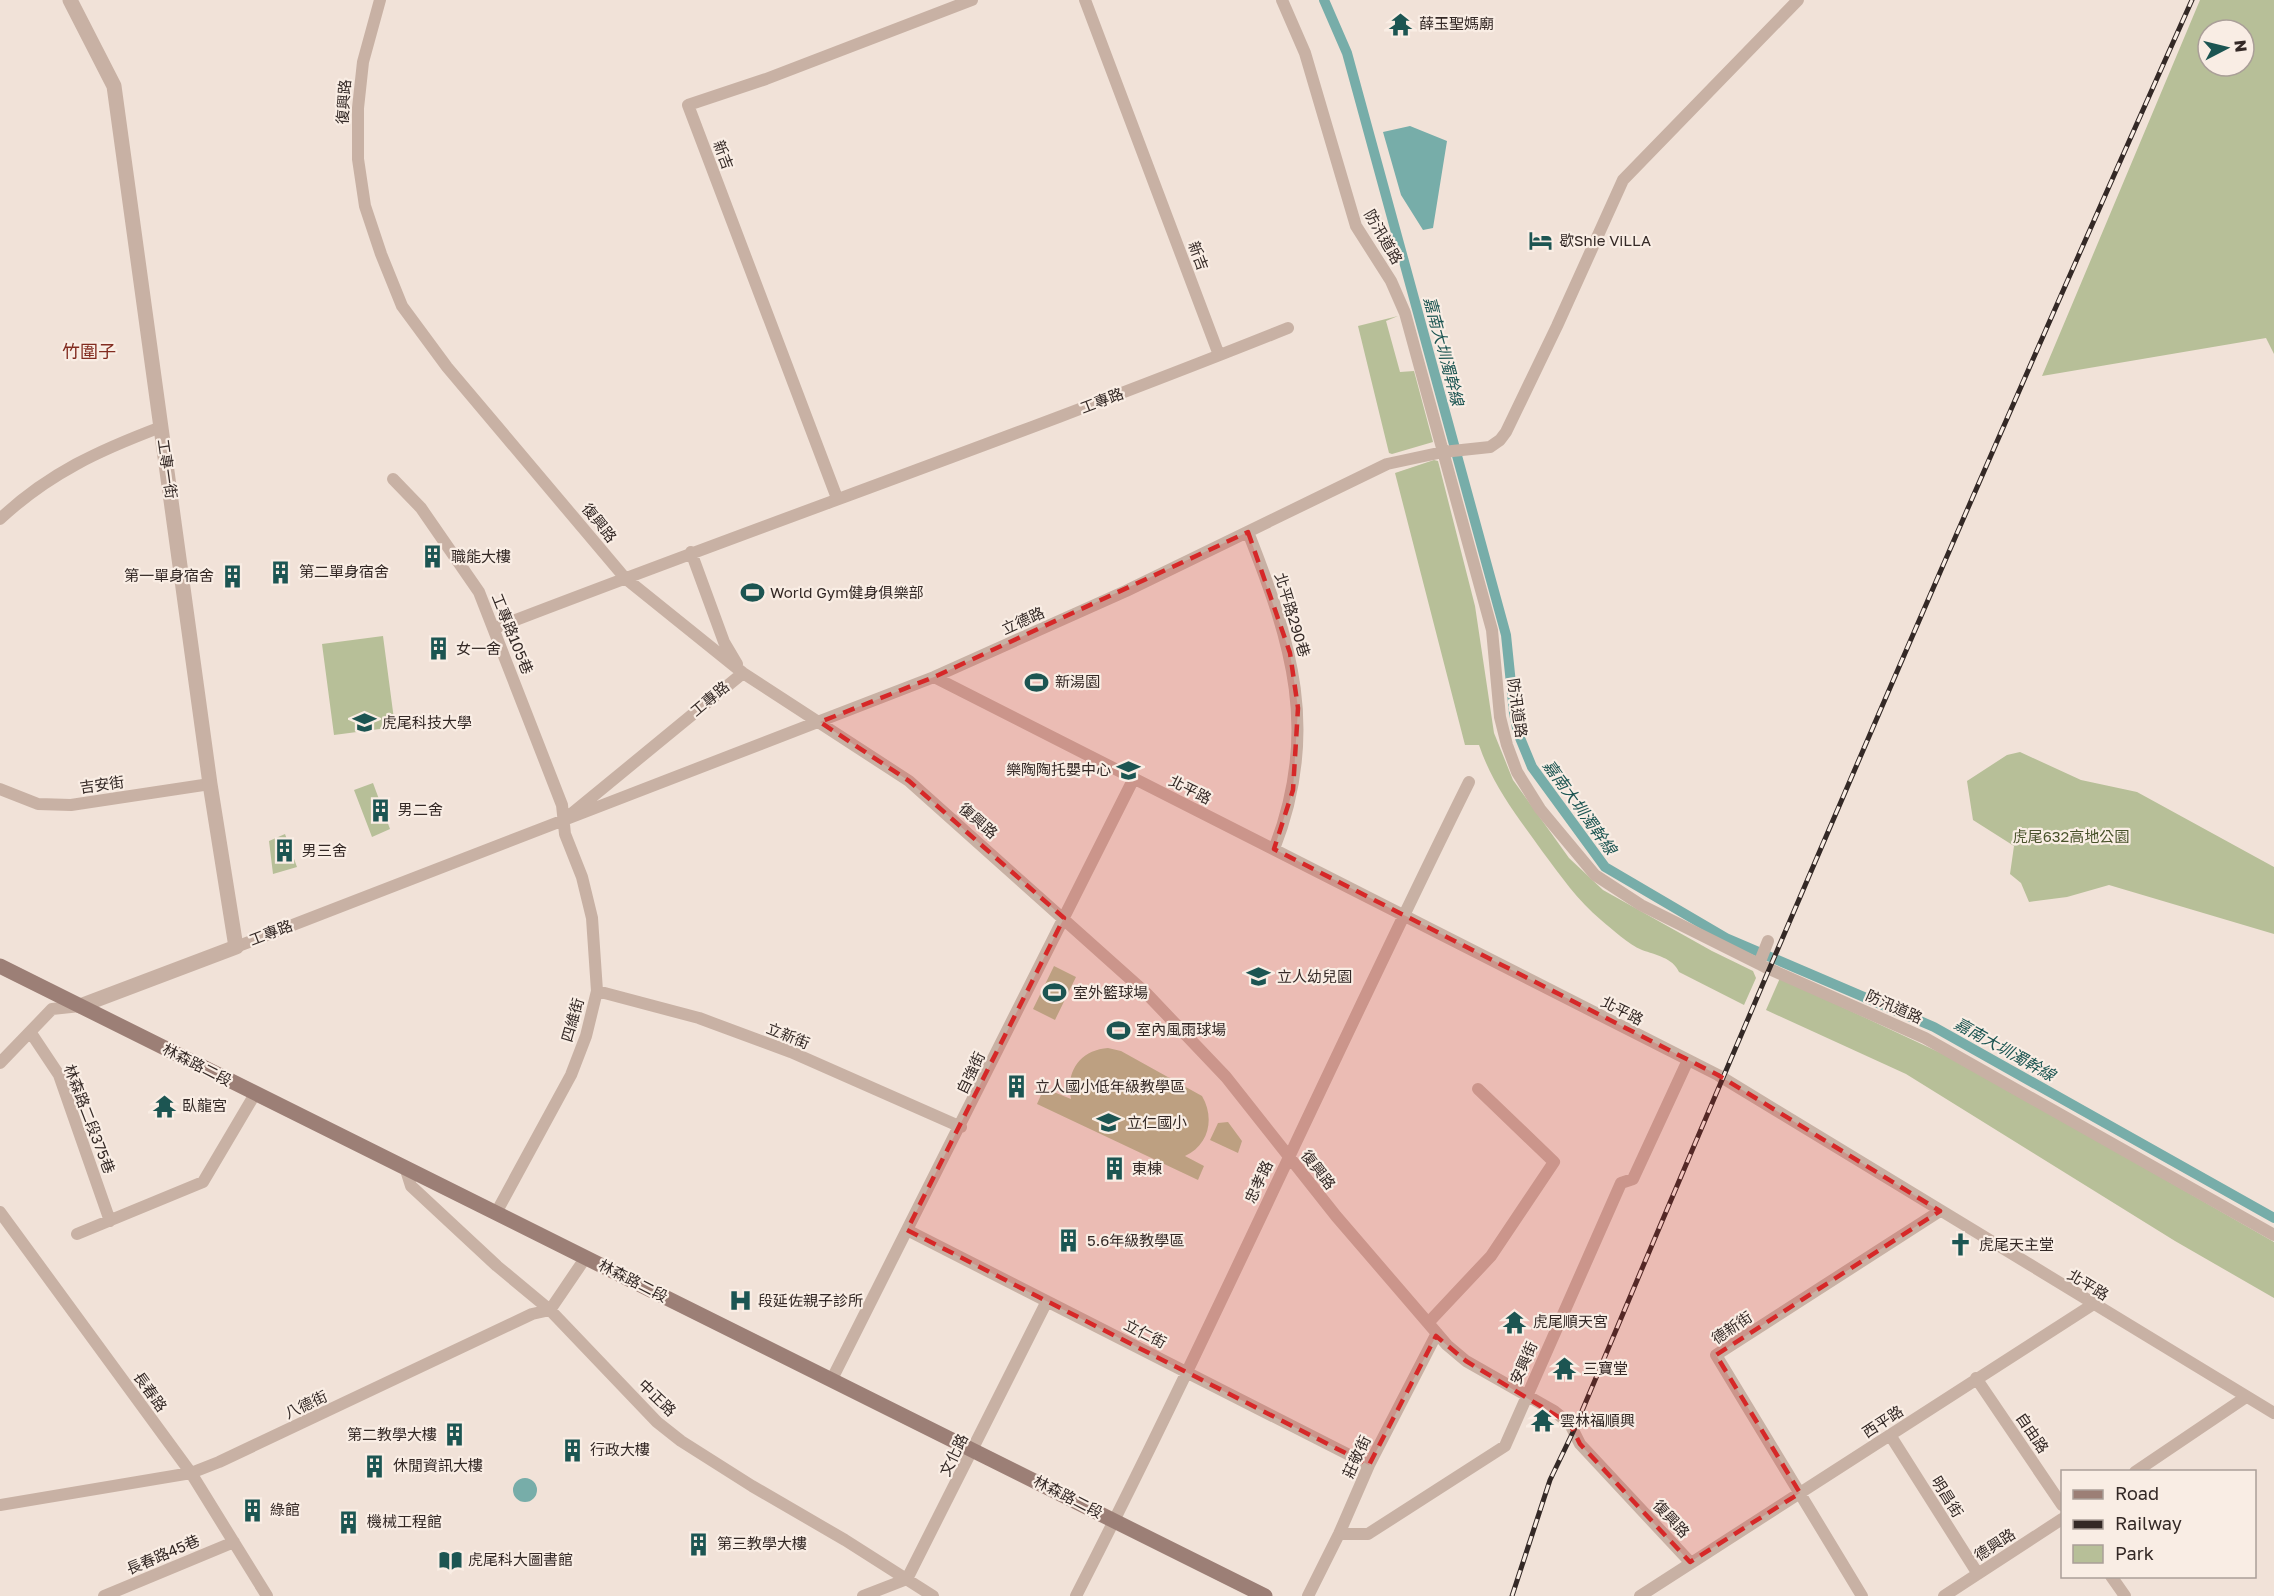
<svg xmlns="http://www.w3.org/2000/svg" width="2274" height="1596" font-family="'Golos Text','Noto Sans TC',sans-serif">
<rect width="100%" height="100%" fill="#f1e2d8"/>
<path fill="#b7bf98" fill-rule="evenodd" d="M2200,0H2274V354L2266,338L2042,376ZM2208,30H2244V66H2208Z
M1398,316L1386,321L1400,372L1414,371L1433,442L1392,454L1389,453L1358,326Z
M1434,460L1438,461L1475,606L1494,733L1513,780L1569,858L1603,890L1712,951L1753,971L1756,978L1744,1005L1679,972C1673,958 1656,955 1642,950C1628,944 1613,930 1601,920C1578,901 1560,875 1542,851C1517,816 1493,786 1479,745H1465L1395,473Z
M383,636L395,727L334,735L322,644Z
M2020,752L2081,780L2137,792L2274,867V934L2109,885L2067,897L2029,902L2021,883L2010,874L2014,846L1973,820L1967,781L2007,755Z
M373,783L390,829L372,837L354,790Z
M285,834L297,867L273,874L269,841Z
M1054,966L1076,977L1055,1020L1033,1009Z
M1780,978L1960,1062L2274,1242V1298L2175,1241L1906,1074L1766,1010Z
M1108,1048L1121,1051L1202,1096C1215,1118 1209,1145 1185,1156L1204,1166L1198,1180L1037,1104L1044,1088L1071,1099C1065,1072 1080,1050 1108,1048Z
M1228,1122L1242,1141L1238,1153L1210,1140L1218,1123Z"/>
<path fill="#77ada9" d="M1410,126L1447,141L1433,228L1423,230L1401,195L1383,132Z
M513 1490a12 12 0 1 1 24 0a12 12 0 1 1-24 0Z"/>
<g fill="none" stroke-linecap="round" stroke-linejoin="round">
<path stroke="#77ada9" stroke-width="10" d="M1324,0L1347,53L1506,635L1514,713L1518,733L1532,767L1605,867L1726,938L1934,1027L2274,1218"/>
<path stroke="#c8b1a4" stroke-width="12" d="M380,0L363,62L358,108V159L365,206L381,254L402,306L447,367L625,578L743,673L909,781L1146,993L1226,1077L1336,1216L1447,1345L1466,1361L1554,1411L1570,1424L1580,1444L1690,1562
M1085,0L1219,355
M1282,0L1305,53L1356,226L1391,281L1405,313L1492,630L1500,717L1507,745L1517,772L1540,809L1595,875L1641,905L1765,967L1925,1038L2274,1235
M393,479L421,508L479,592L562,805L565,834L582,877L592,918L597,991L586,1036L571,1075L496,1213
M837,498L688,105L766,79L972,0
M0,519C49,473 100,450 161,427
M1248,532C1292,644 1320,732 1274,849
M691,552L724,642L737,664
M495,628C759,526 1026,433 1288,328
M934,677L1718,1075L2274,1413
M0,789L38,804L71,805L210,784
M564,820L934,677L1126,591L1387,464L1443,452L1490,447L1500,440L1506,432L1557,326L1623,180L1798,0
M236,947L564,820L743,673
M1759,964L1768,941
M597,991L699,1018L791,1052L961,1127
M31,1033L59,1075L110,1221
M0,1063L52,1009L80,1006
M405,1167L411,1186L497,1266L550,1310L657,1422L681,1441L752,1486L845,1540L933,1596
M0,1212L191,1473L267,1596
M907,1230L1369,1465
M77,1234L203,1182L255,1094
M1428,1323L1491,1256L1554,1162L1478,1089
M1976,1378L2062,1505
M832,1379L1134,778
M1890,1435L1978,1574
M2135,1472L2246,1397
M0,1505L191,1473L219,1462L532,1314L550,1310L586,1257
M1339,1534H1368L1505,1446L1621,1183L1633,1179L1688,1060
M2111,1576L2125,1596
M104,1596L234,1542
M863,1596L907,1579L1047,1301
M1076,1596C1213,1328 1335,1052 1469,782
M1308,1596L1339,1534L1369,1465L1437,1333
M1640,1596L2092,1305
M1862,1596L1716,1355L1940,1211
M1944,1596L2062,1519"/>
<path stroke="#c8b1a4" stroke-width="15" d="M70,0L114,86L210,784L236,947L80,1006"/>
<path stroke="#9c7f76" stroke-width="15" d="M0,966L1265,1596"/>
<defs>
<path id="rail" d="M1512,1596L1550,1480L1574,1430C1775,952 1980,474 2192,0"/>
</defs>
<use href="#rail" stroke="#342926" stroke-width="5"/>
<use href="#rail" stroke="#f9ede4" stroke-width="3" stroke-dasharray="9" stroke-linecap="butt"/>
</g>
<path fill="#d62828" fill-opacity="0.2" stroke="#d62828" stroke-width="4.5" stroke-dasharray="12 8" stroke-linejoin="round" d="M1248,532L1290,653L1298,708L1293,790L1274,849L1718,1075L1940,1211L1716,1355L1800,1493L1690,1562L1580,1444L1570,1424L1466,1361L1436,1336L1369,1465L907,1230L1064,918L909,781L820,722L934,677Z"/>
<defs>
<symbol id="temple-bare" viewBox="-9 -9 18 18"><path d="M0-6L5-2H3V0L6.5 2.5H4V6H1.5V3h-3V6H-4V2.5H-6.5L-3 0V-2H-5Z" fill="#1c5552" stroke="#f9ede4" stroke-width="2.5" paint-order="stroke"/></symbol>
<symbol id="hotel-bare" viewBox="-9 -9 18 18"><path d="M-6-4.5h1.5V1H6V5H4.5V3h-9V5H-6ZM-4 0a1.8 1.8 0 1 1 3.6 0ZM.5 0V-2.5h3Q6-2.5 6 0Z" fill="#1c5552" stroke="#f9ede4" stroke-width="2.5" paint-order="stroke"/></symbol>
<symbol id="building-bare" viewBox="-9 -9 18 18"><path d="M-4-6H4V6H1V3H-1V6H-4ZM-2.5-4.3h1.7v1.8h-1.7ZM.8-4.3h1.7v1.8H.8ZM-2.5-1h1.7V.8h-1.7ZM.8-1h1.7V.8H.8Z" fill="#1c5552" stroke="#f9ede4" stroke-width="2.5" paint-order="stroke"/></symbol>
<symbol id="stadium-bare" viewBox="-9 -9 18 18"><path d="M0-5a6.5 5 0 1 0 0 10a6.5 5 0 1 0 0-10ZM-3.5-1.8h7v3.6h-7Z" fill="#1c5552" stroke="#f9ede4" stroke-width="2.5" paint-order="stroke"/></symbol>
<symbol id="university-bare" viewBox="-9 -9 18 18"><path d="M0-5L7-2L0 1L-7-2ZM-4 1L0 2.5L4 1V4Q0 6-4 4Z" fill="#1c5552" stroke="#f9ede4" stroke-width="2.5" paint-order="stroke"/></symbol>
<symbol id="school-bare" viewBox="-9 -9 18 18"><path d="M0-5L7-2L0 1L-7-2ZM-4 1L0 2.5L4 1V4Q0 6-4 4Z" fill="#1c5552" stroke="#f9ede4" stroke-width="2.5" paint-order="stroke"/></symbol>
<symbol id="church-bare" viewBox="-9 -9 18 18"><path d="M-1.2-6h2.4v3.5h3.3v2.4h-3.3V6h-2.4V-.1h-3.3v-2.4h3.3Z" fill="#1c5552" stroke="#f9ede4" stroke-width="2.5" paint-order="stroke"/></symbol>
<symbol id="hospital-bare" viewBox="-9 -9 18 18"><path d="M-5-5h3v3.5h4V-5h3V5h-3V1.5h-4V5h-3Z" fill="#1c5552" stroke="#f9ede4" stroke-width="2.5" paint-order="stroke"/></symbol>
<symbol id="library-bare" viewBox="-9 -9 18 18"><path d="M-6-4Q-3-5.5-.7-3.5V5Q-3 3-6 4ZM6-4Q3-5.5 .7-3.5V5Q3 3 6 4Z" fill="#1c5552" stroke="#f9ede4" stroke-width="2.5" paint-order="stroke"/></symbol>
</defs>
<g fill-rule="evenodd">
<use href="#temple-bare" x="1384" y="8" width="33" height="33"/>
<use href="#hotel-bare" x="1524" y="224" width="33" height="33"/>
<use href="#building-bare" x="416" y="540" width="33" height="33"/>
<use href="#building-bare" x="264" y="556" width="33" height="33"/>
<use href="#building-bare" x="216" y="560" width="33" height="33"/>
<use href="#stadium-bare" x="736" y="576" width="33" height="33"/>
<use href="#building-bare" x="422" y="632" width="33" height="33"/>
<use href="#stadium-bare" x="1020" y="666" width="33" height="33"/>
<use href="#university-bare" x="348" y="706" width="33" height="33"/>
<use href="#school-bare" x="1112" y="754" width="33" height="33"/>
<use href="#building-bare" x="364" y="794" width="33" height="33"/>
<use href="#building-bare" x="268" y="834" width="33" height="33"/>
<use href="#school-bare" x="1242" y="960" width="33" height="33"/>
<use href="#stadium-bare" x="1038" y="976" width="33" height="33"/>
<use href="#stadium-bare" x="1102" y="1014" width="33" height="33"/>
<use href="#building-bare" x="1000" y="1070" width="33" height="33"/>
<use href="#temple-bare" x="148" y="1090" width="33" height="33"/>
<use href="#school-bare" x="1092" y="1106" width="33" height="33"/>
<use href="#building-bare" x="1098" y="1152" width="33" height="33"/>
<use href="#building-bare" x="1052" y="1224" width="33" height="33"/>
<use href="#church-bare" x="1944" y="1228" width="33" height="33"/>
<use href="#hospital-bare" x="724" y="1284" width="33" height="33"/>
<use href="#temple-bare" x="1498" y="1306" width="33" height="33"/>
<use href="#temple-bare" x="1548" y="1352" width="33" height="33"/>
<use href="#temple-bare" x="1526" y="1404" width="33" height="33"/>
<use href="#building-bare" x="438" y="1418" width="33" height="33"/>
<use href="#building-bare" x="556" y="1434" width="33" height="33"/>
<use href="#building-bare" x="358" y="1450" width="33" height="33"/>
<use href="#building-bare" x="236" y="1494" width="33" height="33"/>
<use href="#building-bare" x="332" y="1506" width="33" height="33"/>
<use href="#building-bare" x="682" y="1528" width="33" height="33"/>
<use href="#library-bare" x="434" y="1544" width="33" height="33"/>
</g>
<g text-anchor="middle" stroke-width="4.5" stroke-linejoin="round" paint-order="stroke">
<g font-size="15" fill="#342926" stroke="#f9ede4" text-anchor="start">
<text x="1419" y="29">薛玉聖媽廟</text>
<text x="1559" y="246">歇Shie ViLLA</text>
<text x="451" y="562">職能大樓</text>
<text x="299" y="577">第二單身宿舍</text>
<text x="214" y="581" text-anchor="end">第一單身宿舍</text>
<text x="770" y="598">World Gym健身俱樂部</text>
<text x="456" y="654">女一舍</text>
<text x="1055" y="687">新湯園</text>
<text x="382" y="728">虎尾科技大學</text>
<text x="1111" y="775" text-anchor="end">樂陶陶托嬰中心</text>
<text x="398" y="815">男二舍</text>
<text x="302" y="856">男三舍</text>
<text x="1277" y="982">立人幼兒園</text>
<text x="1073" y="998">室外籃球場</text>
<text x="1136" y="1035">室內風雨球場</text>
<text x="1035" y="1092">立人國小低年級教學區</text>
<text x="182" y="1111">臥龍宮</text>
<text x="1127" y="1128">立仁國小</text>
<text x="1132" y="1174">東棟</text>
<text x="1087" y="1246">5.6年級教學區</text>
<text x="1979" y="1250">虎尾天主堂</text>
<text x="758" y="1306">段延佐親子診所</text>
<text x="1533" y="1327">虎尾順天宮</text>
<text x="1583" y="1374">三寶堂</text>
<text x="1560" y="1426">雲林福順興</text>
<text x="437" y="1440" text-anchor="end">第二教學大樓</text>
<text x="590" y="1455">行政大樓</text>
<text x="393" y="1471">休閒資訊大樓</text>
<text x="270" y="1515">綠館</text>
<text x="367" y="1527">機械工程館</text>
<text x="717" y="1549">第三教學大樓</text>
<text x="468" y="1565">虎尾科大圖書館</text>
</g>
<g font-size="15" fill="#342926" stroke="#f9ede4">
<text transform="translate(344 102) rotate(-86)" y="5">復興路</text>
<text transform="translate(723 155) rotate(69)" y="5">新吉</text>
<text transform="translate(1383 237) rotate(60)" y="5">防汛道路</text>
<text transform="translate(1198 256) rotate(69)" y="5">新吉</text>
<text transform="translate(1102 401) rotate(-21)" y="5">工專路</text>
<text transform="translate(167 469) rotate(82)" y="5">工專一街</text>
<text transform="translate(599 523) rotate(51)" y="5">復興路</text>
<text transform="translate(1292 615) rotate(73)" y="5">北平路290巷</text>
<text transform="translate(1023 621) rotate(-24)" y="5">立德路</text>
<text transform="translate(512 634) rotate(68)" y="5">工專路105巷</text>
<text transform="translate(710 699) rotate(-40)" y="5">工專路</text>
<text transform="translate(1517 708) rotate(82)" y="5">防汛道路</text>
<text transform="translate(102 785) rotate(-8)" y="5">吉安街</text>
<text transform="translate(1190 790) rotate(27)" y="5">北平路</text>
<text transform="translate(978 821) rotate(41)" y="5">復興路</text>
<text transform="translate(271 933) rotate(-21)" y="5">工專路</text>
<text transform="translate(1894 1007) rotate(24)" y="5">防汛道路</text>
<text transform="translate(1622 1011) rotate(27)" y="5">北平路</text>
<text transform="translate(573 1020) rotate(-74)" y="5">四維街</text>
<text transform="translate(788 1036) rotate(22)" y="5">立新街</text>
<text transform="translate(197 1065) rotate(27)" y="5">林森路二段</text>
<text transform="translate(971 1073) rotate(-64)" y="5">自強街</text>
<text transform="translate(89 1119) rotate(69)" y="5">林森路二段375巷</text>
<text transform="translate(1318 1170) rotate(52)" y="5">復興路</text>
<text transform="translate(1259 1182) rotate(-65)" y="5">忠孝路</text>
<text transform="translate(633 1281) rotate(27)" y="5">林森路二段</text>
<text transform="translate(2088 1285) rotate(31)" y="5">北平路</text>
<text transform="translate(1732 1328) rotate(-34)" y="5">德新街</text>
<text transform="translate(1145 1334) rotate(27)" y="5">立仁街</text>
<text transform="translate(1524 1363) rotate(-66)" y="5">安興街</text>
<text transform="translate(150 1392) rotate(54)" y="5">長春路</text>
<text transform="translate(657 1398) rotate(44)" y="5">中正路</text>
<text transform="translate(306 1405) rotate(-25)" y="5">八德街</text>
<text transform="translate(1883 1422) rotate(-33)" y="5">西平路</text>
<text transform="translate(2032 1433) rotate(56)" y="5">自由路</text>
<text transform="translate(954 1455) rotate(-64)" y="5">文化路</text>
<text transform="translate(1357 1457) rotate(-65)" y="5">莊敬街</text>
<text transform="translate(1068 1497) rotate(27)" y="5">林森路二段</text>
<text transform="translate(1947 1497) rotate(58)" y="5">明昌街</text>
<text transform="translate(1671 1519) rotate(47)" y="5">復興路</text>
<text transform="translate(1995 1545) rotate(-33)" y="5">德興路</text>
<text transform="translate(163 1555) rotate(-23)" y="5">長春路45巷</text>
</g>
<g font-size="15" fill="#48522a" stroke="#f9ede4">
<text x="2071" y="842">虎尾632高地公園</text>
</g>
<g font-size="16" font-style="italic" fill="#1c5552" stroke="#f9ede4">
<text transform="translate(1444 351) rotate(75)" y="6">嘉南大圳濁幹線</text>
<text transform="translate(1580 807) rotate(54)" y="6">嘉南大圳濁幹線</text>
<text transform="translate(2005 1049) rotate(29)" y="6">嘉南大圳濁幹線</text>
</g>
<g font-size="18" fill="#822c20" stroke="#f9ede4">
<text x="89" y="358">竹圍子</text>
</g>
</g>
<rect x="2061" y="1470" width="195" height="108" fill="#f9ede4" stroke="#aa9f98" stroke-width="1.5"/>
<rect x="2073" y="1490" width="30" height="9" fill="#9c7f76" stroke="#aa9f98" stroke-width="1.5"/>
<text x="2115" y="1500" font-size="18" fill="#342926">Road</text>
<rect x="2073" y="1520" width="30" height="9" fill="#342926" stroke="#aa9f98" stroke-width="1.5"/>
<text x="2115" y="1530" font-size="18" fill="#342926">Railway</text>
<rect x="2073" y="1545" width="30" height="18" fill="#b7bf98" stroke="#aa9f98" stroke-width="1.5"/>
<text x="2115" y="1560" font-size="18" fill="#342926">Park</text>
<g transform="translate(2226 48) rotate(83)"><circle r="28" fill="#f9ede4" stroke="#aa9f98" stroke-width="1.5"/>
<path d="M0-4.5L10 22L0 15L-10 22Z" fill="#1c5552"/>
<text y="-9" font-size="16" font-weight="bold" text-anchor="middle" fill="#342926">N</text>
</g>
</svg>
